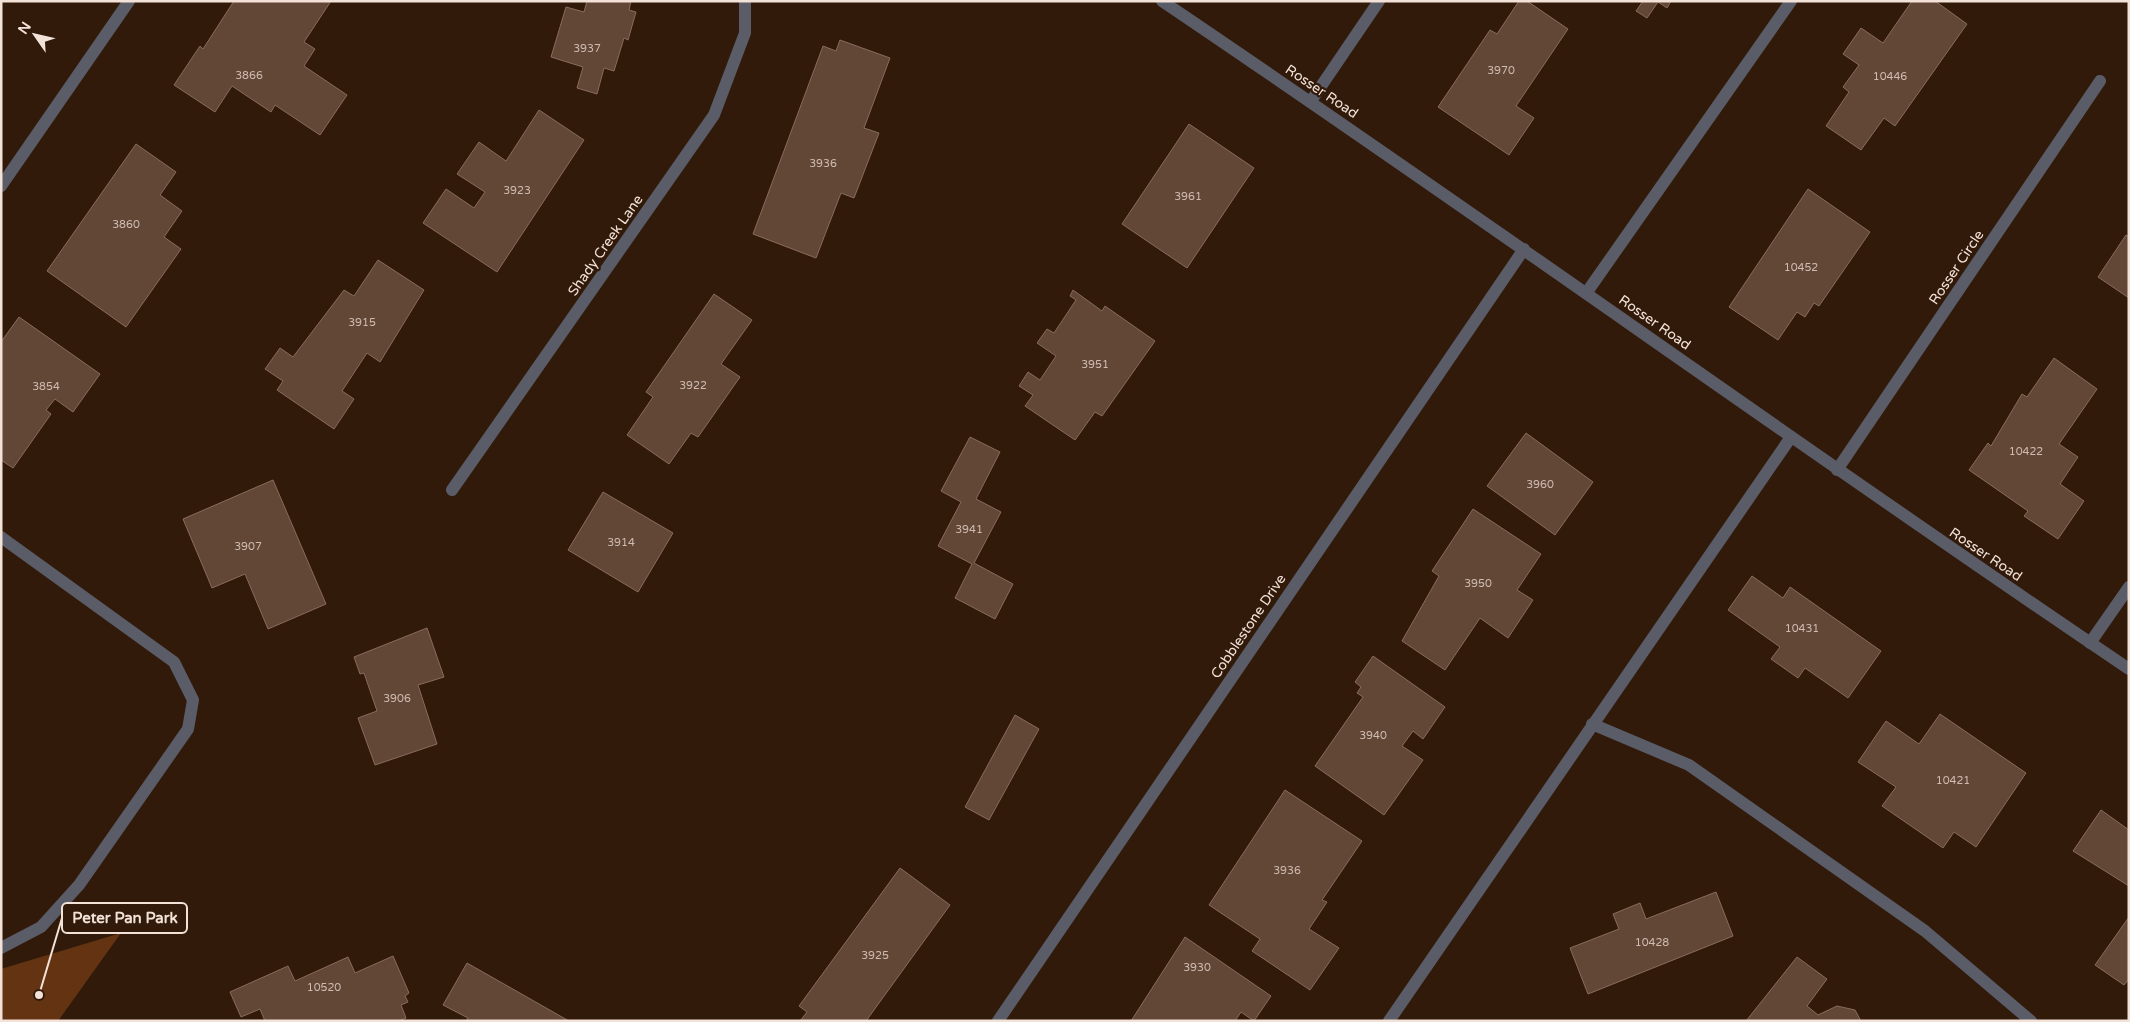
<svg xmlns="http://www.w3.org/2000/svg" width="2130" height="1022" font-family="'Varela Round',sans-serif">
<rect width="100%" height="100%" fill="#311a0a"/>
<path fill="#643412" d="M121,933L58,1021H1V969Z"/>
<path fill="#624737" stroke="#896c5b" d="M234,1H331L304,42L315,49L304,66L347,95L320,135L275,105L271,112L232,86L215,112L174,85L200,46L203,49Z
M587,1H631L629,10L636,12L628,40L624,38L614,71L604,68L597,94L577,88L583,67L551,57L566,7L584,12Z
M1519,1H1527L1568,29L1516,106L1534,118L1509,155L1438,107L1490,30L1497,34Z
M1643,1H1671L1667,8L1658,2L1647,18L1636,11Z
M1912,1H1935L1967,24L1895,126L1884,118L1861,150L1826,126L1849,92L1843,87L1859,65L1843,54L1861,28L1883,43Z
M840,40L890,58L864,128L879,133L854,198L841,193L816,258L753,234L823,46L836,51Z
M539,110L584,140L497,272L423,223L446,189L474,208L485,192L457,174L479,142L506,161Z
M1189,124L1254,168L1187,268L1122,224Z
M136,144L176,172L160,195L182,211L164,237L181,249L126,327L47,271Z
M1808,189L1870,232L1819,306L1814,303L1805,317L1797,312L1778,340L1729,307Z
M2126,235L2129,237V298L2098,277Z
M378,260L424,290L380,362L367,353L342,391L354,399L334,429L277,390L283,381L265,369L280,348L293,357L344,290L354,296Z
M1073,290L1102,311L1105,306L1155,341L1102,416L1095,412L1075,440L1025,406L1033,395L1019,386L1028,372L1040,380L1056,356L1037,343L1047,329L1054,333L1076,300L1070,296Z
M714,294L752,320L721,364L740,377L698,437L691,433L669,464L627,435L653,397L646,392Z
M19,317L100,374L73,412L55,399L46,410L51,414L13,468L1,460V342Z
M2054,358L2097,389L2059,444L2078,457L2060,484L2084,501L2058,539L2024,516L2028,511L1969,470L1988,443L1991,446L2022,394L2027,397Z
M1526,433L1593,482L1555,535L1487,486Z
M970,437L1000,452L976,499L1001,512L974,563L1013,584L995,619L955,598L972,564L938,546L961,502L941,491Z
M273,480L326,604L268,629L245,574L212,588L183,519Z
M603,492L673,533L638,592L568,550Z
M1473,509L1541,554L1517,590L1533,600L1508,638L1480,618L1445,670L1402,641L1439,576L1432,571Z
M1752,576L1783,598L1790,587L1881,651L1848,698L1805,668L1798,678L1771,659L1780,647L1728,610Z
M427,628L444,677L418,685L437,744L375,765L358,718L377,711L364,673L360,674L354,657Z
M1373,656L1445,707L1423,739L1413,731L1402,746L1423,760L1384,815L1315,766L1363,697L1357,693L1361,687L1355,682Z
M1940,714L2026,773L1976,847L1954,832L1943,848L1882,806L1896,787L1858,762L1886,721L1919,744Z
M1015,715L1039,729L989,820L965,807Z
M1285,790L1362,841L1322,900L1327,902L1309,929L1339,948L1310,990L1252,951L1260,939L1209,905Z
M2101,810L2129,830V886L2073,851Z
M900,868L950,905L866,1021H800L807,1012L799,1006Z
M1716,892L1733,936L1588,994L1570,948L1619,929L1613,914L1640,903L1646,919Z
M2129,917V979L2124,985L2095,965Z
M1185,937L1271,996L1254,1021L1241,1012L1235,1021H1131Z
M393,956L409,993L405,996L408,1002L401,1005L406,1018L399,1021H265L260,1009L241,1017L230,992L288,966L295,981L348,957L355,973Z
M1797,957L1827,979L1807,1006L1818,1015L1837,1006L1855,1010L1861,1021H1746Z
M467,963L569,1021H466L468,1018L443,1005Z"/>
<g fill="none" stroke-linecap="round" stroke-linejoin="round">
<path stroke="#5a5c68" stroke-width="12" d="M1587,292L1791,1
M1,537L174,662L193,700L188,729L79,885L41,927L1,948
M2090,643L2129,587
M1592,724L1689,765L1925,931L2031,1021
M1389,1021L1791,437"/>
<path stroke="#5a5c68" stroke-width="12" d="M1162,1C1487,220 1804,450 2129,669
M1311,101L1379,1
M1,186L129,1
M1837,470L2100,81
M452,490L714,115L745,33V1
M998,1021L1524,249"/>
</g>
<g text-anchor="middle" stroke-width="4.5" stroke-linejoin="round" paint-order="stroke">
<g font-size="11" fill="#cfbbb0">
<text x="587" y="52">3937</text>
<text x="1501" y="74">3970</text>
<text x="249" y="79">3866</text>
<text x="1890" y="80">10446</text>
<text x="823" y="167">3936</text>
<text x="517" y="194">3923</text>
<text x="1188" y="200">3961</text>
<text x="126" y="228">3860</text>
<text x="1801" y="271">10452</text>
<text x="362" y="326">3915</text>
<text x="1095" y="368">3951</text>
<text x="693" y="389">3922</text>
<text x="46" y="390">3854</text>
<text x="2026" y="455">10422</text>
<text x="1540" y="488">3960</text>
<text x="969" y="533">3941</text>
<text x="621" y="546">3914</text>
<text x="248" y="550">3907</text>
<text x="1478" y="587">3950</text>
<text x="1802" y="632">10431</text>
<text x="397" y="702">3906</text>
<text x="1373" y="739">3940</text>
<text x="1953" y="784">10421</text>
<text x="1287" y="874">3936</text>
<text x="1652" y="946">10428</text>
<text x="875" y="959">3925</text>
<text x="1197" y="971">3930</text>
<text x="324" y="991">10520</text>
</g>
<g font-size="14" fill="#f3e2d8" stroke="#311a0a">
<text transform="translate(1322 91) rotate(34)" y="5">Rosser Road</text>
<text transform="translate(605 245) rotate(-55)" y="5">Shady Creek Lane</text>
<text transform="translate(1956 267) rotate(-56)" y="5">Rosser Circle</text>
<text transform="translate(1655 322) rotate(35)" y="5">Rosser Road</text>
<text transform="translate(1986 554) rotate(34)" y="5">Rosser Road</text>
<text transform="translate(1248 626) rotate(-56)" y="5">Cobblestone Drive</text>
</g>
</g>
<path fill="none" stroke="#f3e2d8" stroke-width="2" d="M39 995L62 918"/>
<circle fill="#f3e2d8" stroke="#311a0a" stroke-width="2" cx="39" cy="995" r="5"/>
<rect fill="#311a0a" stroke="#f3e2d8" stroke-width="2" x="62" y="903" width="125" height="30" rx="5"/>
<g font-size="15" text-anchor="middle" font-weight="bold" fill="#f3e2d8">
<text x="125" y="923">Peter Pan Park</text>
</g>
<rect width="2130" height="1022" fill="none" stroke="#f3e2d8" stroke-width="5"/>
<g transform="translate(35 35) rotate(304)" stroke="#311a0a" stroke-width="4" paint-order="stroke">
<path d="M0-4L9 19L0 12L-9 19Z" fill="#f3e2d8"/>
<text y="-8" font-size="14" font-weight="bold" text-anchor="middle" fill="#f3e2d8">N</text>
</g>
</svg>
